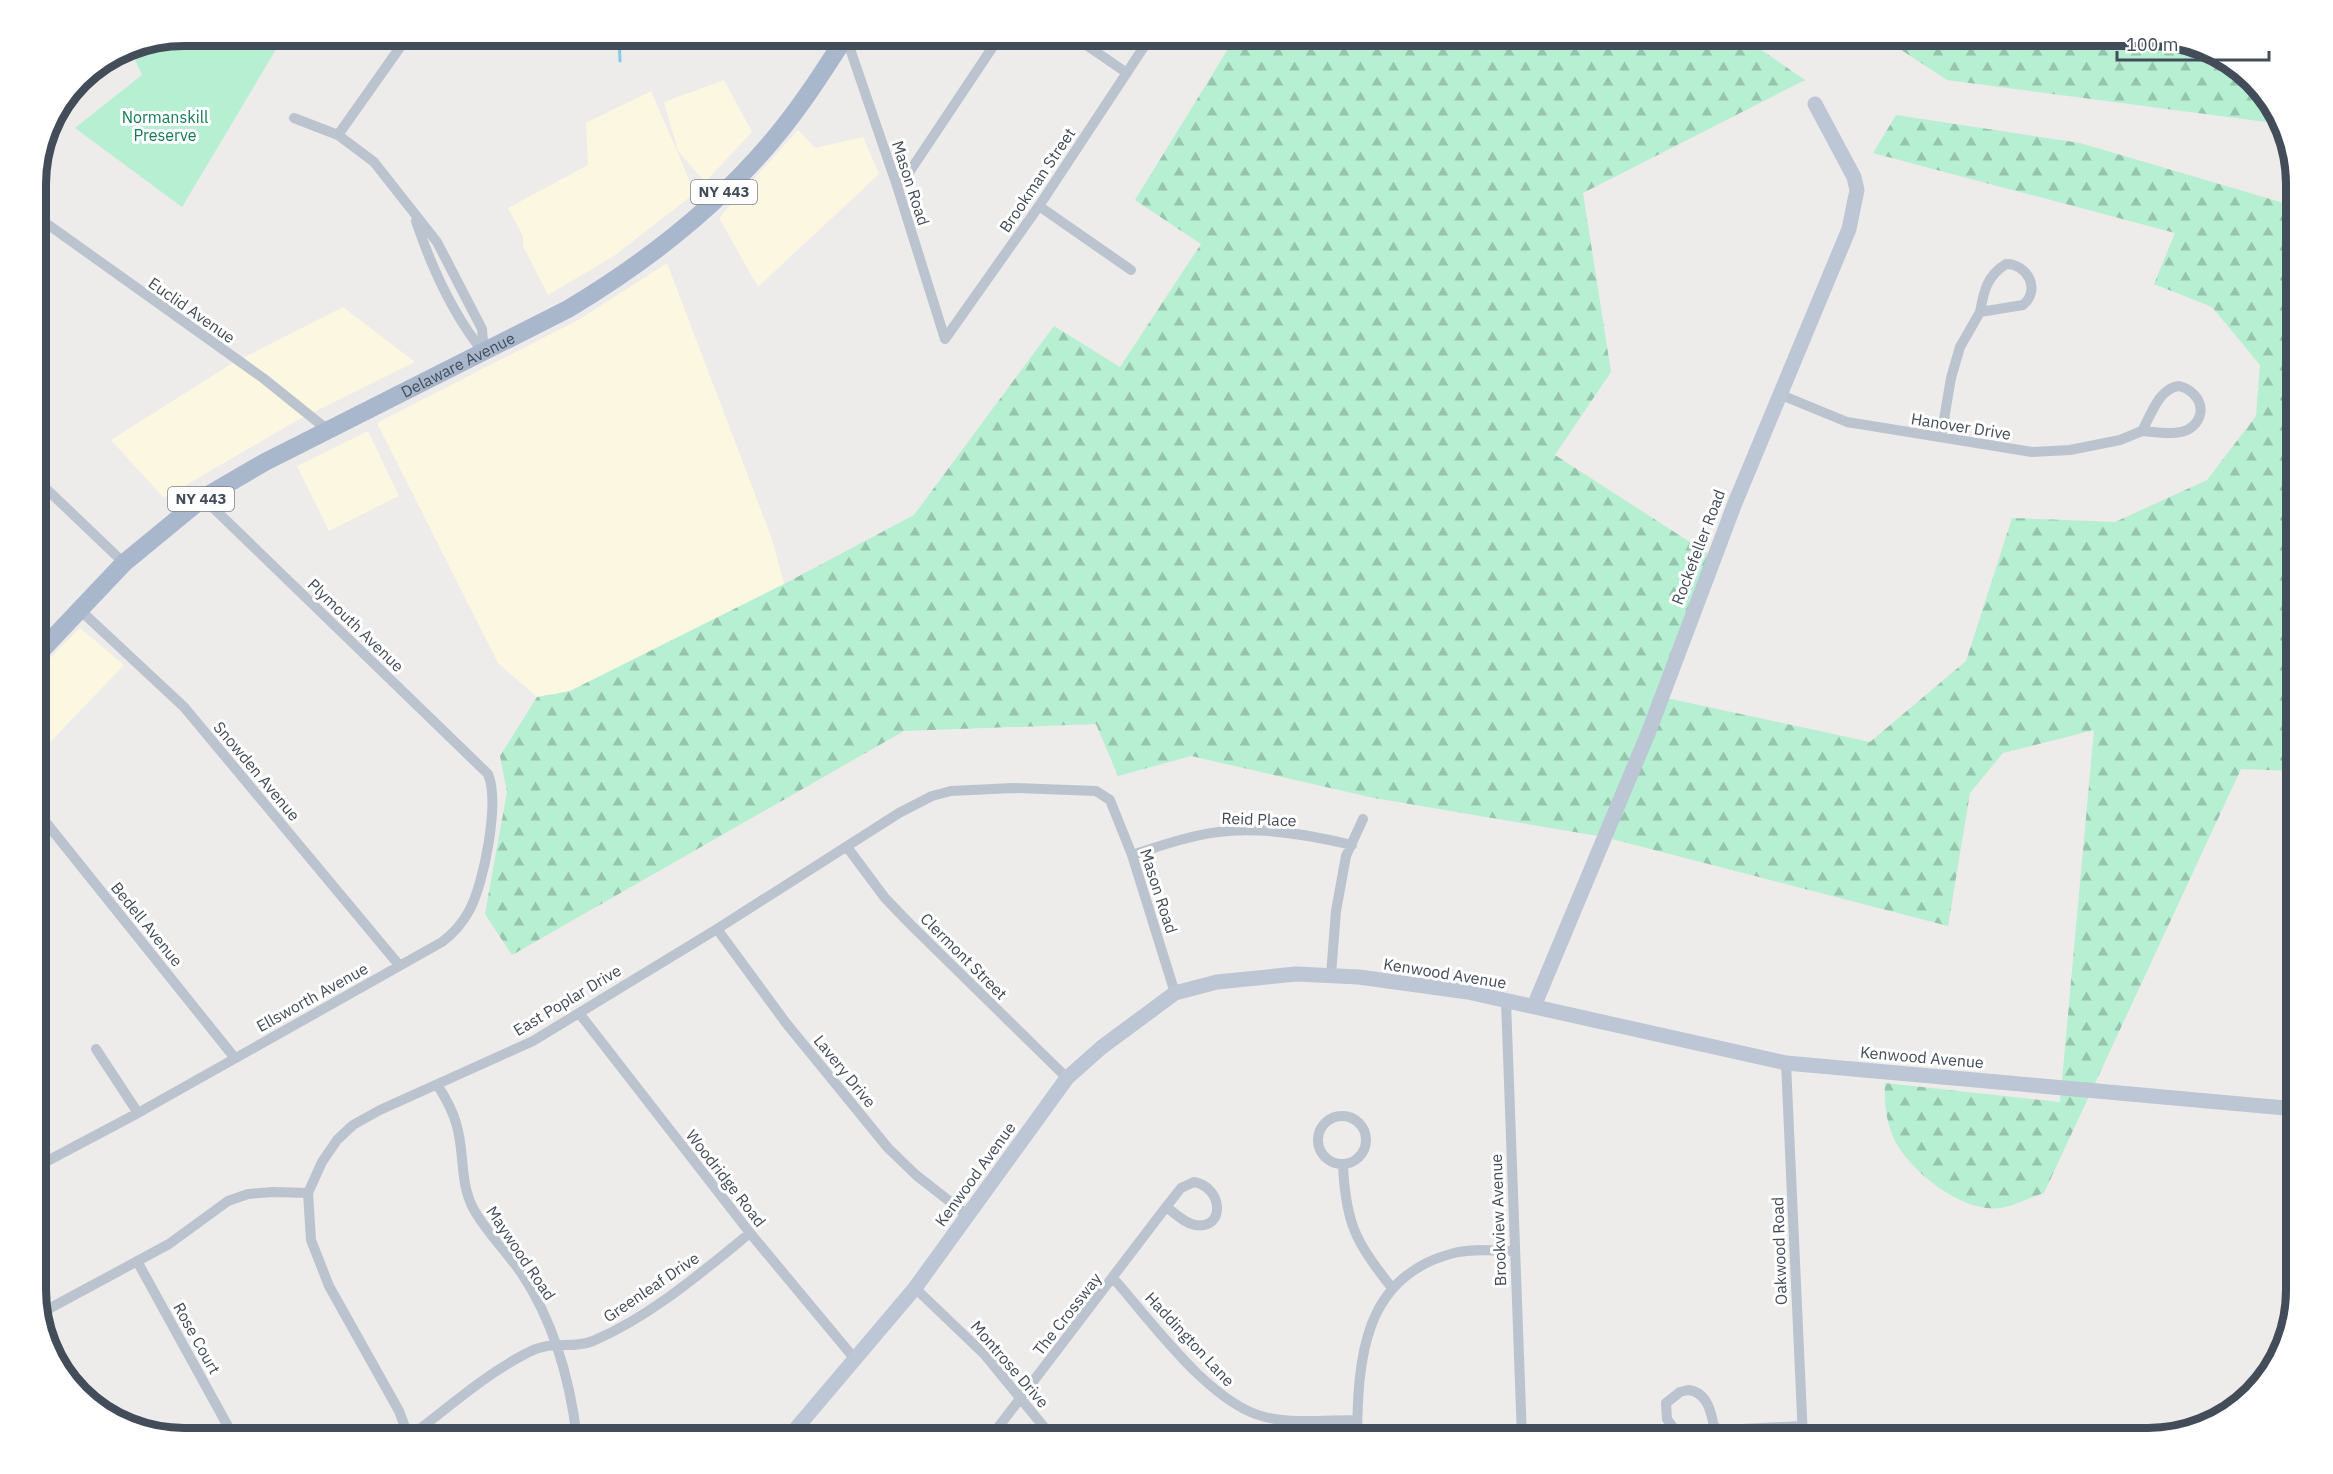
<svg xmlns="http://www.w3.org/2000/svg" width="2333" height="1474" font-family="'IBM Plex Sans',sans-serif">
<defs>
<pattern id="forest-firs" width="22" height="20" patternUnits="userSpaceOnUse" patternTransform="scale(1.5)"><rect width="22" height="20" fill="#b6efd2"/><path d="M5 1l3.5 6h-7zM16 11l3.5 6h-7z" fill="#96c4ad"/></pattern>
</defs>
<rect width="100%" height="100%" fill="#eeebeb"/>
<path fill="#fcf7e1" d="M724,80L752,132L705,182L678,151L664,102Z
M651,91L695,193L614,256L548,295L523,246V236L508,208L588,165L586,123Z
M798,130L815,148L863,137L879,174L758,287L719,218Z
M667,263L772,539L784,584L570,691L537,697L498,663L377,423L580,319Z
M343,307L415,362L296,421L164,498L111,440L231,364Z
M368,431L399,496L329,531L297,466Z
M80,628L124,665L36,757V672Z"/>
<path fill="#b6efd2" d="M185,36H284L182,207L75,128L142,75L129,47Z"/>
<path fill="url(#forest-firs)" d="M1236,36H1741L1805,80L1583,193L1611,372L1555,455L1713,557L1662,697L1870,742L1966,661L2012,518L2115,522L2207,480L2256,416L2260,365L2212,307L2154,284L2175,233L1873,153L1896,115L2080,143L2297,207V771L2241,769L2044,1193C2030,1197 2014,1206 2000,1208C1963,1213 1911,1172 1895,1141C1886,1122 1884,1103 1885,1083L2060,1102L2094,730L2003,753L1970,793L1948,926L1604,837L1374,798L1191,756L1118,776L1096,724L904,731L512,955L485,914L507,792L500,756L537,697L570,691L784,584L914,515L1054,326L1120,367L1201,244L1135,200Z
M1880,36H2148L2231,61L2277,111L2281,124L1947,80Z"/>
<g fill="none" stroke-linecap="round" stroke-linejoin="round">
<path stroke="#81cbed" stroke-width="3" d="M619,36L620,61"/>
<path stroke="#bbc4ce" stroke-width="10" d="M1073,36L1127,73
M846,37L898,189L945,339
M294,118L338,135L374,162L437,242L482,329L484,353
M338,135L408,36
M898,189L1000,36
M1039,206L1131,270
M36,216L263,378L329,431
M416,221C431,266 454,316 484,353
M2006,264C2028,264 2041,290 2023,305L1980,312C1984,290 1987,276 2006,264Z
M945,339L1039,206L1151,36
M2179,386C2200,391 2210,415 2189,429C2178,436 2155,432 2142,431C2151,415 2159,388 2179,386Z
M1779,394L1847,422L2032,452L2070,450L2120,440L2142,431
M1941,437L1951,378L1960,347L1980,312
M36,479L124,563
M79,609L184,707L399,965
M36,810L234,1057
M847,847L885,898L911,925L1067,1078
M1132,855C1160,846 1188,836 1218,832C1261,826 1310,835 1352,845
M717,929L786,1023L888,1148L916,1175L967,1215
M1331,975L1336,911L1346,856L1363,819
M1506,1001L1522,1438
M579,1013L750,1233L854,1358
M96,1049L138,1113
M1786,1063L1803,1438
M438,1086C445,1097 452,1109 456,1123C465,1150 459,1181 473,1208C486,1232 507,1252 522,1274C555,1324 570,1380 577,1438
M1318 1140a24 24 0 1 1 48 0a24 24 0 1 1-48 0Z
M1343,1166C1346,1225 1356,1242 1392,1288
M36,1167L138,1113L442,942C454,933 462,924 469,911C484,884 500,802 488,774L203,498
M1194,1182C1223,1187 1226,1230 1195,1225C1184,1223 1175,1213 1166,1207L1181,1188Z
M137,1261L230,1430
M1114,1279C1151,1321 1210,1404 1265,1417C1294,1424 1327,1420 1357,1420
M915,1288L985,1355L1053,1438
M41,1313L169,1244L228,1201L248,1194L273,1192L308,1193
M1688,1390C1707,1392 1711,1411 1714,1427L1692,1438L1680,1437L1667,1419L1666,1403L1680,1392Z
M1714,1427L1722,1430L1802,1426
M408,1438C447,1409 484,1375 527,1353C552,1339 571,1350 593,1341C651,1316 701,1273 750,1233
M409,1438L399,1411L329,1286L311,1240L308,1193L322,1162L337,1140L353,1125L380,1110L533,1041L717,929L899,813L932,796L951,791L1013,788L1096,791L1110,800L1132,855L1175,993
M990,1438L1166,1207
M1357,1438C1358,1358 1363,1276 1454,1253C1473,1248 1495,1251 1514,1251"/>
<path stroke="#bcc6d5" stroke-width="15" d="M1534,1006L1649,731L1735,503L1849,229L1857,190L1854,177L1815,104
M788,1438L915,1288L1067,1078L1102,1047L1175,993L1217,982L1296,974L1359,977L1468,992L1786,1063L2297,1109"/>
<path stroke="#a9b7cc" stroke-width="18" id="s1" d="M36,656L124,563L203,498L265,462L568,309C645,263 714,210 772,141C800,108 823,72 846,36"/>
</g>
<g text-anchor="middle" stroke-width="6" stroke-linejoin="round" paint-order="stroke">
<g fill="#fff" stroke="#7b828b" stroke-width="1.5">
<rect x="691" y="180" width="66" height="24" rx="4.5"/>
<rect x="168" y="487" width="66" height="24" rx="4.5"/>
</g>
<g font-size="15" font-weight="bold" fill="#434c59">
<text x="724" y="197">NY 443</text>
<text x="201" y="504">NY 443</text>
</g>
<g font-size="16" fill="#147a52" stroke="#fff">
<text x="165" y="123">Normanskill<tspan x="165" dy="18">Preserve</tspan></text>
</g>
<g font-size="16" fill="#434c59" stroke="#fff">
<text transform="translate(1037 180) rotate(-56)" y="6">Brookman Street</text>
<text transform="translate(911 183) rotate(72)" y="6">Mason Road</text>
<text transform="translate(192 310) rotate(35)" y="6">Euclid Avenue</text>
<text dy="6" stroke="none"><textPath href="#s1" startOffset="518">Delaware Avenue</textPath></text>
<text transform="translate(1961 426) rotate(9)" y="6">Hanover Drive</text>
<text transform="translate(1698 547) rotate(-69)" y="6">Rockefeller Road</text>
<text transform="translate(356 625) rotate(44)" y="6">Plymouth Avenue</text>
<text transform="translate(257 771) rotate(50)" y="6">Snowden Avenue</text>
<text transform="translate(1259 819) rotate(2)" y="6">Reid Place</text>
<text transform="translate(1159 891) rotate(72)" y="6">Mason Road</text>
<text transform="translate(147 924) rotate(51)" y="6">Bedell Avenue</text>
<text transform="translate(964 956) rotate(45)" y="6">Clermont Street</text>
<text transform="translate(1445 973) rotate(9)" y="6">Kenwood Avenue</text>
<text transform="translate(312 997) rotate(-29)" y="6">Ellsworth Avenue</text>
<text transform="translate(567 1000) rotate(-31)" y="6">East Poplar Drive</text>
<text transform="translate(1922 1057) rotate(5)" y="6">Kenwood Avenue</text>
<text transform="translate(845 1071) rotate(51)" y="6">Lavery Drive</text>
<text transform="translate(975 1174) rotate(-54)" y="6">Kenwood Avenue</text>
<text transform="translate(726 1178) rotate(52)" y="6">Woodridge Road</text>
<text transform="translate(1498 1220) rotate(-92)" y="6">Brookview Avenue</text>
<text transform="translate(1779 1251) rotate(-92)" y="6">Oakwood Road</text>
<text transform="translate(521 1253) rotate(56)" y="6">Maywood Road</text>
<text transform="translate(651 1287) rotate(-34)" y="6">Greenleaf Drive</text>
<text transform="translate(1067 1314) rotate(-52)" y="6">The Crossway</text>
<text transform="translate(197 1338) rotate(61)" y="6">Rose Court</text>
<text transform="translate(1190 1339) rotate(47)" y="6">Haddington Lane</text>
<text transform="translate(1010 1364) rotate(49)" y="6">Montrose Drive</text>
</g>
</g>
<path d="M0 0H2333V1474H0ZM184 46H2148A138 138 0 0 1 2286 184V1290A138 138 0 0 1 2148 1428H184A138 138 0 0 1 46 1290V184A138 138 0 0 1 184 46Z" fill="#fff" fill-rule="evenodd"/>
<path fill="none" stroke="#434c59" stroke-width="8" d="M184 46H2148A138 138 0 0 1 2286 184V1290A138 138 0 0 1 2148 1428H184A138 138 0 0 1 46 1290V184A138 138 0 0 1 184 46Z"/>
<path d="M2117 51v9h152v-9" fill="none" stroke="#434c59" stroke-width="3"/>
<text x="2126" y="51" font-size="18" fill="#434c59" stroke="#ffffff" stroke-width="4.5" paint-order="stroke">100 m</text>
</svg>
